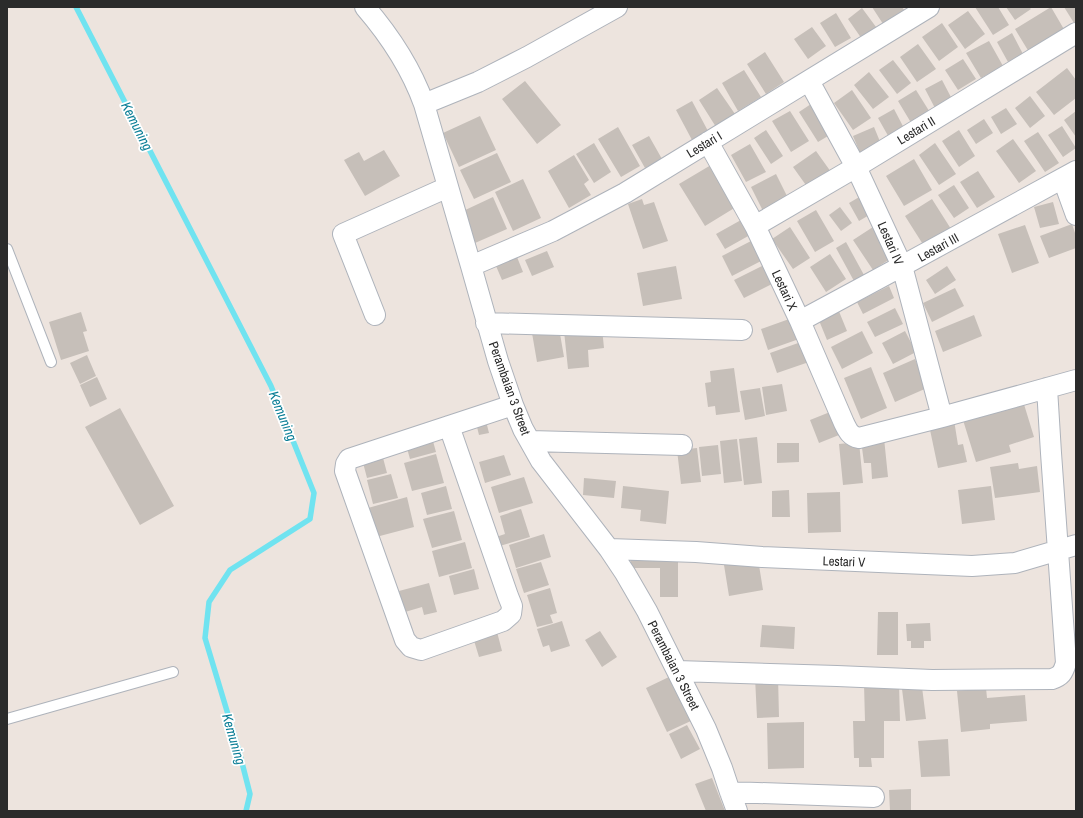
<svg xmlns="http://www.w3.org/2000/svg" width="1083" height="818" font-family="'Archivo Narrow',sans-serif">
<rect width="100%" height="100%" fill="#ede4de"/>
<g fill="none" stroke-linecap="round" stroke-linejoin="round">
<path stroke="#70e3f0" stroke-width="5.5" d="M76,7L271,386L314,493L310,519L230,570L209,602L205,638L239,751L250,794L246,811"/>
</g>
<path fill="#c6bfb9" d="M872,7H902L907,14L885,27Z
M975,7H998L1009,25L993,35Z
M1006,7H1029L1031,9L1015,20Z
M1051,7L1065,31L1029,52L1015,29Z
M1064,7H1076V22L1074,23Z
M862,8L879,31L864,42L848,19Z
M968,11L985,34L965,49L948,25Z
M836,13L851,38L835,47L820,23Z
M942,23L958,47L939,61L922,37Z
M812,27L826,46L808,59L794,39Z
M1012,33L1023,54L1008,62L997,42Z
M989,41L1003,66L981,78L966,53Z
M918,44L936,69L917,82L900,57Z
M765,52L784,82L766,94L747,64Z
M963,59L976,79L958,90L945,70Z
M893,60L911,83L897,94L879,70Z
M1067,68L1076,80V98L1054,115L1036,92Z
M744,70L761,97L738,111L722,83Z
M869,72L889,97L873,109L854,85Z
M942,80L953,101L936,110L925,89Z
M525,81L561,125L537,144L502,99Z
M717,88L735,114L716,127L699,100Z
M852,90L871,118L853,130L834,103Z
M916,90L931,114L913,126L898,101Z
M1030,96L1045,116L1030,128L1015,108Z
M692,101L708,131L692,140L676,110Z
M814,102L833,133L818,142L799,112Z
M1006,108L1017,124L1001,134L991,117Z
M894,109L906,132L891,141L878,118Z
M790,111L809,141L791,152L772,121Z
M1076,111V137L1064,120Z
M480,116L496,150L459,167L443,133Z
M984,119L993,133L976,144L967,130Z
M1062,126L1076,148L1063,157L1048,135Z
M618,127L640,166L621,177L598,139Z
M874,127L881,144L860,153L853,136Z
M766,130L783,156L771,164L754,138Z
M959,130L975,156L959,167L942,141Z
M1038,132L1059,163L1045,172L1024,141Z
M649,136L662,159L645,168L632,145Z
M1013,139L1036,171L1019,183L996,151Z
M594,143L611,172L594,183L576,154Z
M935,143L956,174L939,185L919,155Z
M750,144L766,172L746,182L731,155Z
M384,150L400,176L365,196L344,160L359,152L364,161Z
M816,151L831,172L808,188L793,167Z
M497,153L511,182L474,199L460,170Z
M574,155L589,180L584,184L591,195L569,208L548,171Z
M914,159L932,190L904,206L886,176Z
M711,165L736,207L705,226L679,184Z
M978,171L995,197L977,208L960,182Z
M776,174L789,200L764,213L751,187Z
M523,179L541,218L513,231L495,192Z
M954,185L969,208L954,218L938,195Z
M861,196L871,214L859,221L849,203Z
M493,197L507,229L475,243L461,212Z
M642,199L644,205L654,202L668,241L643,249L628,204Z
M932,199L951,229L924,246L905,216Z
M1053,202L1059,224L1040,228L1034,207Z
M840,207L852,223L841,231L829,215Z
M816,210L834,241L815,252L797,221Z
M741,220L750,235L725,249L716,234Z
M1072,224L1076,236V248L1049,258L1040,236Z
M1025,225L1039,263L1012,273L998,234Z
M790,227L810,258L793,269L772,239Z
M873,227L893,257L873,270L853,240Z
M751,241L761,261L732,276L722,256Z
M846,242L864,275L854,281L836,248Z
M547,251L554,267L532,276L525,260Z
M830,254L846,279L826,292L810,267Z
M517,257L523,272L502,280L496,266Z
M764,265L774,283L744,298L734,280Z
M676,266L682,299L643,306L637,273Z
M947,266L956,280L935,294L926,280Z
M889,286L894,298L863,314L857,302Z
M955,288L964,306L932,322L923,303Z
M895,308L903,324L875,337L867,322Z
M838,309L847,331L827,340L818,318Z
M81,312L87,331L83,332L89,351L61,360L49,322Z
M974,315L982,336L943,352L935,331Z
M792,318L799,339L768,350L761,329Z
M559,328L564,357L537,362L532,333Z
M602,328L604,348L588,350L589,367L568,369L564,331Z
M862,331L873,353L842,369L831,347Z
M905,331L916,352L893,364L882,343Z
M801,342L809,362L777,373L770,353Z
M87,355L96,376L80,384L70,363Z
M915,359L927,388L895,402L883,373Z
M871,367L887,408L861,419L844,378Z
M734,368L740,412L716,415L715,406L708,407L705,383L711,382L710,371Z
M97,377L107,399L90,407L80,385Z
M782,384L787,411L766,415L762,387Z
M760,388L765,416L745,420L740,391Z
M1023,401L1034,437L1009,445L1011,452L976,462L963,420Z
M120,408L174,506L140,525L85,427Z
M835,410L844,433L819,443L810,420Z
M485,417L489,433L479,435L475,419Z
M954,420L958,445L963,444L967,462L938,468L929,425Z
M431,434L436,452L410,459L405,441Z
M757,437L762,483L744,485L739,439Z
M884,438L888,477L872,479L871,463H864L861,440Z
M737,439L742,481L724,483L720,441Z
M859,442L863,483L843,485L839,444Z
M777,443H799V462L777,463Z
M718,445L721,474L702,476L699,447Z
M697,448L701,482L681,484L677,450Z
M382,454L387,473L367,478L362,459Z
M436,454L444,483L412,491L404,463Z
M504,455L511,475L485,483L479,462Z
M1018,463L1019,469L1037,466L1040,492L995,498L990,467Z
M391,474L398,498L373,504L367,480Z
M524,477L533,503L499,513L491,487Z
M584,478L616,481L614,498L583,495Z
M446,486L452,509L427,515L421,493Z
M623,486L669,491L666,524L640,521L641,510L621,508Z
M991,486L995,520L962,524L958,490Z
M789,490L790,517H772V491Z
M840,492L841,532L808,533L807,493Z
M407,497L414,527L376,537L368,508Z
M521,509L530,537L496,547L493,538L505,534L500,516Z
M454,511L462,540L432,548L423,519Z
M544,534L551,557L516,568L509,545Z
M465,542L472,568L439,577L432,551Z
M630,554H678V597H660V568H631Z
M758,559L763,590L729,596L724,565Z
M541,562L549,585L524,593L516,569Z
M474,569L479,589L454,595L449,576Z
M429,583L437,612L424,615L422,607L405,612L399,591Z
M550,588L557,613L550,615L553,623L537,627L527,595Z
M878,612H898V655H877Z
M562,621L570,646L551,652L549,645L543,647L537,629Z
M930,623L931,641H924V648H911V641H907L906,624Z
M762,625L795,627L794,649L760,647Z
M496,628L502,651L479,657L472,634Z
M600,631L617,657L602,667L585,640Z
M671,676L693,720L667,732L646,688Z
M778,676L779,717L757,718L755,677Z
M899,683L900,721H884V758H871L872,767H859V758H854L853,721H865L864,684Z
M922,687L926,719L906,721L902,689Z
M986,688L987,698L1025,695L1027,721L990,724V729L961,732L957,691Z
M804,722V768L768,769L767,723Z
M687,725L700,749L681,759L669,734Z
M948,739L950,776L921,777L918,741Z
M712,778L725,811H706L695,784Z
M911,789V811H890L889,790Z"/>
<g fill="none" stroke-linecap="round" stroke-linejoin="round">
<defs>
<path id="service" d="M7,249L51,362
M7,719L173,672"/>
<path id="minor" d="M365,7C390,36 411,68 424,104L471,266L498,361L513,405L523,429L541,461L609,549L625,573L647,611L706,729L722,768L730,792L737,811
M809,81L856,167L902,266L942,417
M424,104L478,82L527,57L617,7
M708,142L755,226L800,321L844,423C848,431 850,436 859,438L942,417L1076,380
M1063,179L1076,215
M755,226L856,167L1076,33
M471,266L553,231L625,193L929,7
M375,315L343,234L448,187
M800,321L902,266L1076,171
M486,323L742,330
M449,426L508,596L512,606L511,614L503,621L421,650L411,647L405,640L345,471L346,464L349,459L513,405
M530,441L682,445
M609,549L696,552L762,557L972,566L1015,563L1076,545
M677,671L837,676L932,680L1052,679C1061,676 1063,673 1066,663L1051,453L1047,388
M730,792L874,797"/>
</defs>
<use href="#service" stroke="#aeb3bb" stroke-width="12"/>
<use href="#minor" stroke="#aeb3bb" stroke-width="22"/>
<use href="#service" stroke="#fff" stroke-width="10"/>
<use href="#minor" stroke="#fff" stroke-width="20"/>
</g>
<g text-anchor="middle" stroke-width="3.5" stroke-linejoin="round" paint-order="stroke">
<g font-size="13" fill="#2b2b2b" stroke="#fff">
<text transform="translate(916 130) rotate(-31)" y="5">Lestari II</text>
<text transform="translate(704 144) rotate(-31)" y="5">Lestari I</text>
<text transform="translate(891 243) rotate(66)" y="5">Lestari IV</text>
<text transform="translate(938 247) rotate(-29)" y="5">Lestari III</text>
<text transform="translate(785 290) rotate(65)" y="5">Lestari X</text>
<text transform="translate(510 388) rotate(70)" y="5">Perambaian 3 Street</text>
<text transform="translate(844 561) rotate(2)" y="5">Lestari V</text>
<text transform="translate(674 665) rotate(63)" y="5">Perambaian 3 Street</text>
</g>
<g font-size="14" font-style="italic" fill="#0c7f97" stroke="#fff">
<text transform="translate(137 126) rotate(63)" y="5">Kemuning</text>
<text transform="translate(283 416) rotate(68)" y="5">Kemuning</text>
<text transform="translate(234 739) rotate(74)" y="5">Kemuning</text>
</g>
</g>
<rect width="1083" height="818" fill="none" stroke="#2b2b2b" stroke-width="16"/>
</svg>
